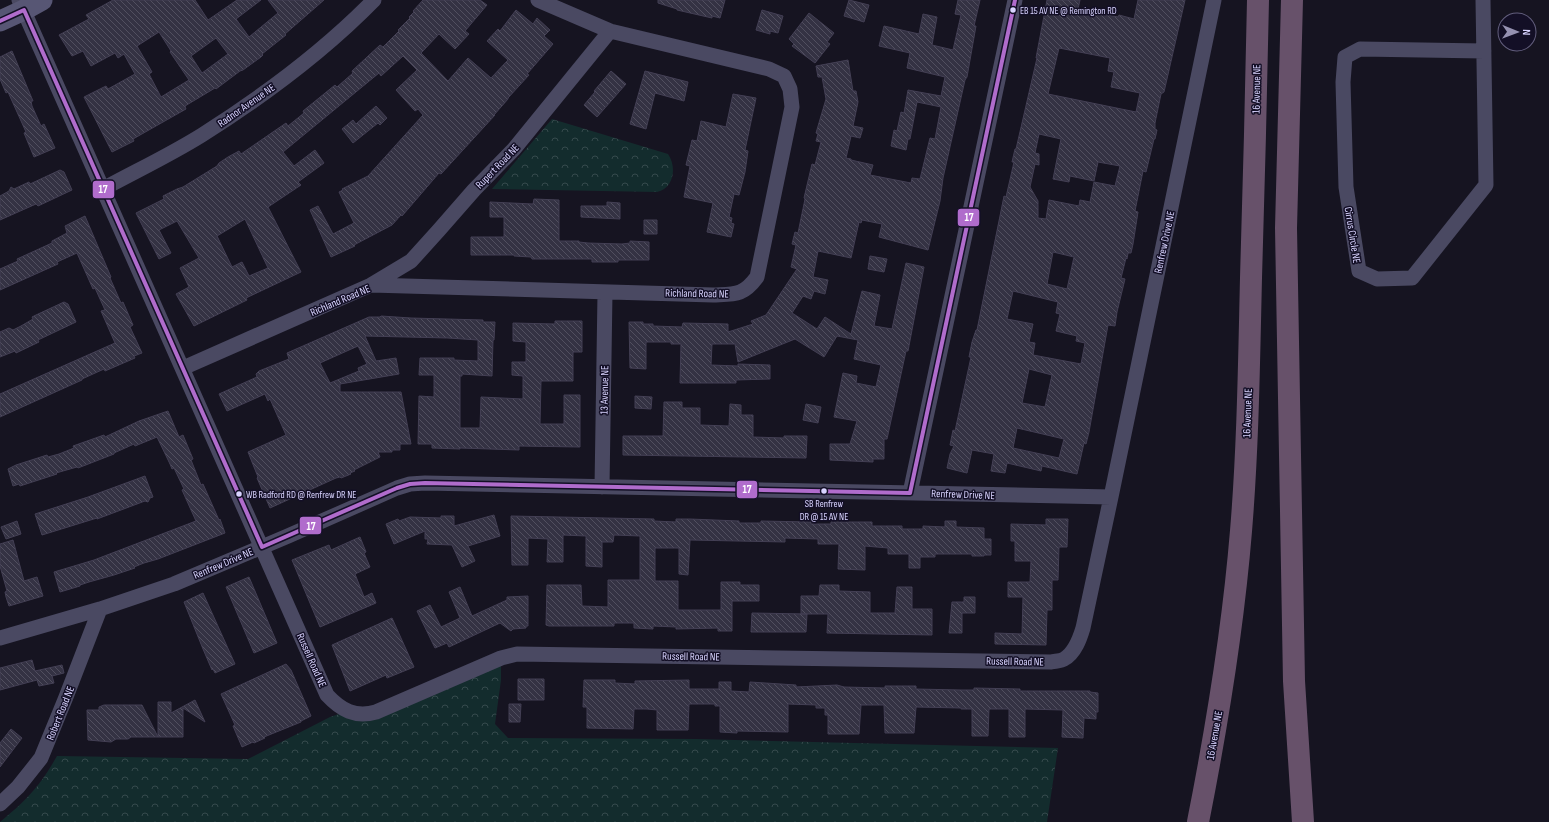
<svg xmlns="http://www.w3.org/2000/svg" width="1549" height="822" font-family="'Sofia Sans Condensed',sans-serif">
<defs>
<pattern id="park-crowns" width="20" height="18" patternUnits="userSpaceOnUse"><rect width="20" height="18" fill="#132c2d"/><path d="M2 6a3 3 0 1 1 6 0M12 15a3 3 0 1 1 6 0" fill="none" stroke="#354a4c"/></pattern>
<pattern id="building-back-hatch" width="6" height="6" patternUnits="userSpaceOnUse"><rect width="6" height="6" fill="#343243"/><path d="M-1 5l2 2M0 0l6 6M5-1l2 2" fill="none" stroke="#514f5f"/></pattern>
</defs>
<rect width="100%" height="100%" fill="#161421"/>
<path fill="url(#park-crowns)" d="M552,119L668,154C677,167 674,188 657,192L492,189Z
M501,658V680L495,724L508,738L696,739L1058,748L1047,822H0C27,800 40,786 57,756L248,759L330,717L348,711L356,713Z"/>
<path fill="url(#building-back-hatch)" stroke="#433f54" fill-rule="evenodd" d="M113,0H195L208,20L237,0H261L236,19L249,37L278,13L268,0H324L285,34L286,35L262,54L263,55L261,57L243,70L240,71L216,89L215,88L185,106L186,109L133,139L134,141L112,152L84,97L106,86L108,89L135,74L124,54L118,58L115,53L91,66L83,51L72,56L59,35L89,19L86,15ZM159,32L171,51L170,52L189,80L161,97L149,74L152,72L137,46ZM216,38L228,54L202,73L191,56Z
M423,0H480L487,5L465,31L469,34L455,49L439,34L421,53L448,81L468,58L491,78L508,60L487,41L498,29L500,31L516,10L533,24L537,18L550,30L544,36L553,44L527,74L529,75L508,98V99L494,115H495L441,174L439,173L402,216L401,215L392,225L354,245L355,246L331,257L310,210L318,206L333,234L354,223L339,192L343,190L342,189L368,176L423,115L418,109L415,111L396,90L417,70L403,56L381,76L379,73L283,152L294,166L315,150L324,163L298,182L301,185L268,207L301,272L246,298L247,300L194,326L176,294L189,287L180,268L199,258L177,221L159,230L171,253L159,259L136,213L164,199L163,196L177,189L183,187L217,166L219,163L228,157L239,151L241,154L286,123L288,126L304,113L303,111L335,85L337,87L353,73L352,71L380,45L383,47L399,31L398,30L410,18L409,17L414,12L413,11ZM245,219L268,268L249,276L242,262L232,267L217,236Z
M658,0H725L720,18L712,16V18L677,10V9L658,3Z
M849,0L869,5L864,22L844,16Z
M958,0H980L974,26H976L967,77L965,80L943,178L940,201L928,250L879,237L882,224L862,220L861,223L859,222L851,258L818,251L813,277L828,280L825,294L814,291L811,299L803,296L792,313L817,329L825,317L851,334L862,291L880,295L874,326L892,329L906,263L924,267L908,351H906L887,439H884V459H873V462L830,460V444H850L857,421L834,417L843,373L857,376L856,383L876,387L881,365L854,359L858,340L837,336L824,357L795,339L738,362L735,344H712L711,365L738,366V364L770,365V379L736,380V383H680L681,344H671V342H646V369L630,368L629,322H643V324H653V326L682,327L683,323L728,324V332L753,324L751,321L766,315L797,269L791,267L796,245L792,244L795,232L798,233L805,199L804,198L812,164L815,165L821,142L816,141L818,134L816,133L826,99L822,77H818L816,66L848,60L853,91H856L858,102L853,126L863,128L860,138L851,136L846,158L851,159V160L873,165L870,175L911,183L912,178L920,179L930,138L935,139L941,107L917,102L910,139H908L906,150L891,146L894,130L897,131L901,112L904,113L908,90L941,96L945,77L907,68L910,53L879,46L884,26L919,34L923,14L937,17L932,45L953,50L961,15L955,14Z
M1047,0H1080L1078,9L1118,17L1119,15L1134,19L1138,0H1185L1164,92L1161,94L1155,123V129L1157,130L1155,139H1154L1146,172L1143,171L1135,211L1138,212L1133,244L1131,253H1128L1127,259L1126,258L1121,278L1125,279L1117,312L1115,326L1108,325L1089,432L1086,444L1084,443L1077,474L1042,466L1041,471L1007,463L1005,473L991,471L994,454L972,450L967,473L947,468L950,454L954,446L950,445L953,430L955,431L971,357H969L972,342L976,330H977L1004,196L1006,197L1014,162H1012L1015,149H1016L1037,58H1036ZM1059,48L1110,58L1108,71L1114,72L1111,87L1140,93L1136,112L1048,94ZM1039,134L1061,139L1053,179L1069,182L1070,176L1094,181L1098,162L1120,166L1115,186L1094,182L1090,202L1080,200L1079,206L1049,200L1046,219L1038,218V201L1030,187L1035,164L1039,165V154L1035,153ZM1053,252L1074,257L1067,289L1047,284ZM1013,291L1058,302L1056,313L1060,314L1056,331L1077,336L1076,341L1085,343L1081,364L1033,355L1035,343L1029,342L1033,324L1007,319ZM1029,369L1052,375L1045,407L1022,403ZM1017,428L1064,439L1059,458L1013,448Z
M762,10L783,16L778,33L770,31V34L756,30Z
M809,13L834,33L827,42L830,44L815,63L792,46L794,44L789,39Z
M12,51L33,101H31L32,106L41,126L44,124L55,148L34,157L24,133L26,132L8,92L6,93L0,79V57Z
M611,71L626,84L597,117L584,105L595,92L594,91Z
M645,71L688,82L684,101L655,93L646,129L630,124Z
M733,94L756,98L745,150L748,151L745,172L739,195L734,194L729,217L732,218L731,223L734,224L731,237L707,232L713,203L684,197L690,166L686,165L692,140L697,141L701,121L726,127Z
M376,106L387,118L380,125L378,123L353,143L342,129L353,120L356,124Z
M60,170L64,172L72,190L38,206L36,204L0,220V196L9,191L11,187L14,189L29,182L30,184Z
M534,199L559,200V241H579V242L588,243L622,244L630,243V241L649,242V260H618V262H592V259H532L531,257L514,256V255H471V237H504V217H490V202L533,204Z
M607,202L620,203V219L581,217V206H607Z
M85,216L111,277L110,278L121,303L123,302L133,325L130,327L142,353L134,356L135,358L105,371L104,369L82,379V380L0,417V394L115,343L101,311L105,310L95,288L93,289L77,253L57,262L58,264L0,290V269L18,261L17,259L52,243V241L67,233L65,226Z
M644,220H657V234H644Z
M870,256L887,259L884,272L868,269Z
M64,302L68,304L76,322L38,340L39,342L16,353L15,351L0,357V332L9,328L13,330L21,326L33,319L32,317L36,315Z
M381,316L411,318L483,320V322H495L494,340H493L492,376L462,374V376H460V428H480L481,397L523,399V376L512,375V362H526V342L513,341V323L555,324V321H582V352H573V381H541L540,424H564V395H580V447L519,446V450L460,448V449L432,448V444H418L419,396L434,397V375H419L420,358H454V360L478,361V340L448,338L365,336L376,361L396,358L399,374L340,384V392H401L411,444H400V450H392V452H378L380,457L354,470L355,471L350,473L351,474L341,478L340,477L336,478L270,508L257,478L258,477L248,452L286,435L270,399L268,401L265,394L227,411L219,394L257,377L256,374L259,371L289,359L287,353L369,317H380ZM358,346L367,364L358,368L359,371L330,383L320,363Z
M635,396L652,397L651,409L635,408Z
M664,402H682V408H700V425L729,426L730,404L741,405V415H753V437L784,438V436H807L806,458L623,455V436H663Z
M806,404L821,407L818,423L803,420Z
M168,411L179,437L183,435L193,459L191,460L201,485L203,484L219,520L220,519L225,533L158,559L144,563L134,567L135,568L114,575L89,582L80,585V586L60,592L54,572L94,560L196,521L182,490L184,489L174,468L172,469L170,464L157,437L135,446L134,444L114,453V454L78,468L77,467L56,473L57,474L20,486L19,484L13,486L8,469L16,465L47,455L48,457L59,454L74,448L73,446L104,435L105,437L139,421Z
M145,476L153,497L150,498L148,502L145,501L97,519V518L42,535L35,514L88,497Z
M494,515L500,536L468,546L475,561L462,567L452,545L427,544L428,539H425V531L394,544L386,524L398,519L399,521L410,517L441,518V516H454V526Z
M511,516L654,519V521L676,522V519H690L739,521V523H761V521L811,522V524H831V522H872V526H902V529H923V526L945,527V521H956V527L984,528V539H991V555H984V556H972V554H935V557H920V568H909V554H888V548L865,546V570L838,569L839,544H818V539L785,538V542L690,540L688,575L679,574V548H655V581H678V610H721V582H740V585H759V601H732V631H718V628L676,629V627L653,626V629L634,628V623H614V626H549L546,625L547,585H581L582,606L608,607V580H640V536L614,535L613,542H602V567L586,566V536L563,535V562H547L548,539L528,538V565H512Z
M1046,519H1068L1067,547H1059L1058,580H1052V610H1047L1046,645L995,644V633L1022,634L1023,597H1008V582H1030L1031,561H1015V541H1011V524L1046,525Z
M17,521L21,534L6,539L1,527Z
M360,537L366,552L364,553L370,567L355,574L364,597L372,593L376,603L320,627L292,560L329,545L331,550Z
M13,540L24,581L37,577L43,596L9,606L6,597L5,592L7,591L0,566V544Z
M249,577L277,643L254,653L226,587Z
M820,585H839V591L870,592V613H895L897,587H912V609H932V635L827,633L828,614H801V596H819Z
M460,587L472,616L507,600V597L528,596V626H526V628L513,629L511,631L500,623L449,647L447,643L435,648L417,611L430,605L441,627L460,618L449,592Z
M203,593L235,664L215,673L213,669L212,670L203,649L184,602Z
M964,597H975V613H962V633H949L952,602H964Z
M752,613L807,614L806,632H751Z
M392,618L414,667L387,678L386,675L350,691L332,645Z
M32,660L35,671L62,665L64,673L52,676L54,683L39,686L37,680L0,690V668Z
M286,664L291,670L311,716L301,721V722L264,737L265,738L254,743L253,742L242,747L233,726L235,725L221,694Z
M518,679H544V700H518Z
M584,680H615V683L635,684V681L689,680V689H719V682H731V691L749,692L750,682L796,685V687L837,685L844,687L885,688V686H916V689L961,690H974V688L1020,689V691H1090V692L1098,693V712H1096V719L1084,718L1083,738L1062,737L1063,710L1025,709V737H1009V709H989L988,736H972V709H961V708L916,707L914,733H885L884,705H861L859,734H828V715H825V708H816V705L788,704V732L737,731V733L720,732V706H715V704H689L688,730H657V710L647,709H634L633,729L587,728V707H583Z
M195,700L205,722L183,708V737H131L128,739H116L111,742L88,740L87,710H99V707L104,705H142L158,737V702H171V713Z
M509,704H521L520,722H509Z
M11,729L22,738L0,767V743Z"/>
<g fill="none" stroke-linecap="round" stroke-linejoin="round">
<path stroke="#4a4962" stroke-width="15" d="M19,0L327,695C341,710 355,718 376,712L501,658L517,654L1051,662C1055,661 1061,661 1064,659C1075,653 1080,638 1083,628L1111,497
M1483,0L1486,185L1412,278L1377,279L1359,271L1346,187L1343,82L1345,57L1360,49L1484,51
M103,189C136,171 170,155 202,135C262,97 324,51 374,0
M371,285L411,261L439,230L474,190L514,149L610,31
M183,368L371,285L713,295C735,294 743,296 757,277L792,107L790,89L784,76L769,69L610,31L538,0
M602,487L605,293
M910,493L1015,0
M0,638L100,609L174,584L288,536L397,488L410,484L425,483L1111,497L1214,0
M0,804L18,787L41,758L66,697L100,609"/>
<path stroke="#575674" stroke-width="21" d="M0,21L24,10L42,0"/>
<path stroke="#67516a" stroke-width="22" d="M1292,0L1286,228L1294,681L1303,822
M1198,822C1217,726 1233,629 1241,531C1248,447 1249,362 1251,278C1254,185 1256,93 1258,0"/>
<defs>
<path id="bus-1" d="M0,21L24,10L262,547L397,488L410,484L425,483L910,493L1015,0"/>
</defs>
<use href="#bus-1" stroke="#130f26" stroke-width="7"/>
<use href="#bus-1" stroke="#b06ccc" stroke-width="4"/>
</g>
<g fill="#d9d4ff" stroke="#130f26" stroke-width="1.5">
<circle cx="1013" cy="10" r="3.5"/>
<circle cx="824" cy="491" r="3.5"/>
<circle cx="239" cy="494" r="3.5"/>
</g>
<g text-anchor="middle" stroke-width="3" stroke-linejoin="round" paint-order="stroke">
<g font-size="10" fill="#d9d4ff" stroke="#130f26" text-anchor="start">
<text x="1020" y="14">EB 15 AV NE @ Remington RD</text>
<text x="246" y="498">WB Radford RD @ Renfrew DR NE</text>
<text x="824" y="507" text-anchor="middle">SB Renfrew<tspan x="824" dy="13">DR @ 15 AV NE</tspan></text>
</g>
<g font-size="11" fill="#d9d4ff" stroke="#130f26">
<text transform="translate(1256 89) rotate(-89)" y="4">16 Avenue NE</text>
<text transform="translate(246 105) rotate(-35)" y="4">Radnor Avenue NE</text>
<text transform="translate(497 166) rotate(-46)" y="4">Rupert Road NE</text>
<text transform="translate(1353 235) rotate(81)" y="4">Cirrus Circle NE</text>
<text transform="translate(1164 242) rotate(-78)" y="4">Renfrew Drive NE</text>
<text transform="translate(697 293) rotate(1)" y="4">Richland Road NE</text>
<text transform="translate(340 300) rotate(-23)" y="4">Richland Road NE</text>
<text transform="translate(604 390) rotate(-89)" y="4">13 Avenue NE</text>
<text transform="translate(1247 413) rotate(-88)" y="4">16 Avenue NE</text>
<text transform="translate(963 494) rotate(2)" y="4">Renfrew Drive NE</text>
<text transform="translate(223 563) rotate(-23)" y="4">Renfrew Drive NE</text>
<text transform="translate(691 656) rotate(1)" y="4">Russell Road NE</text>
<text transform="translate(312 660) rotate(66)" y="4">Russell Road NE</text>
<text transform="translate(1015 661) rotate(1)" y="4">Russell Road NE</text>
<text transform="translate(60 713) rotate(-68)" y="4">Robert Road NE</text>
<text transform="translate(1214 735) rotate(-80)" y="4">16 Avenue NE</text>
</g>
</g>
<g stroke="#130f26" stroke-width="1.5">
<rect x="92" y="180" width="23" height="19" rx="4" fill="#b06ccc"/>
<rect x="957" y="208" width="23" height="19" rx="4" fill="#b06ccc"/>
<rect x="736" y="480" width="22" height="19" rx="4" fill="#b06ccc"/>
<rect x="299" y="516" width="23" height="19" rx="4" fill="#b06ccc"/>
</g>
<g font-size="11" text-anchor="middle" font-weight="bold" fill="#fff">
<text x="103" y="193">17</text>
<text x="969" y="221">17</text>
<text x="747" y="493">17</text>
<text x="311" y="530">17</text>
</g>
<g transform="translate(1517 32) rotate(91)"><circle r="19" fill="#130f26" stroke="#625e7d"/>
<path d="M0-3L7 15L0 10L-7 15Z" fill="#9591b1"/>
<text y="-6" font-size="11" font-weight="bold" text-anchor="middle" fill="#d9d4ff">N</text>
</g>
</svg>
